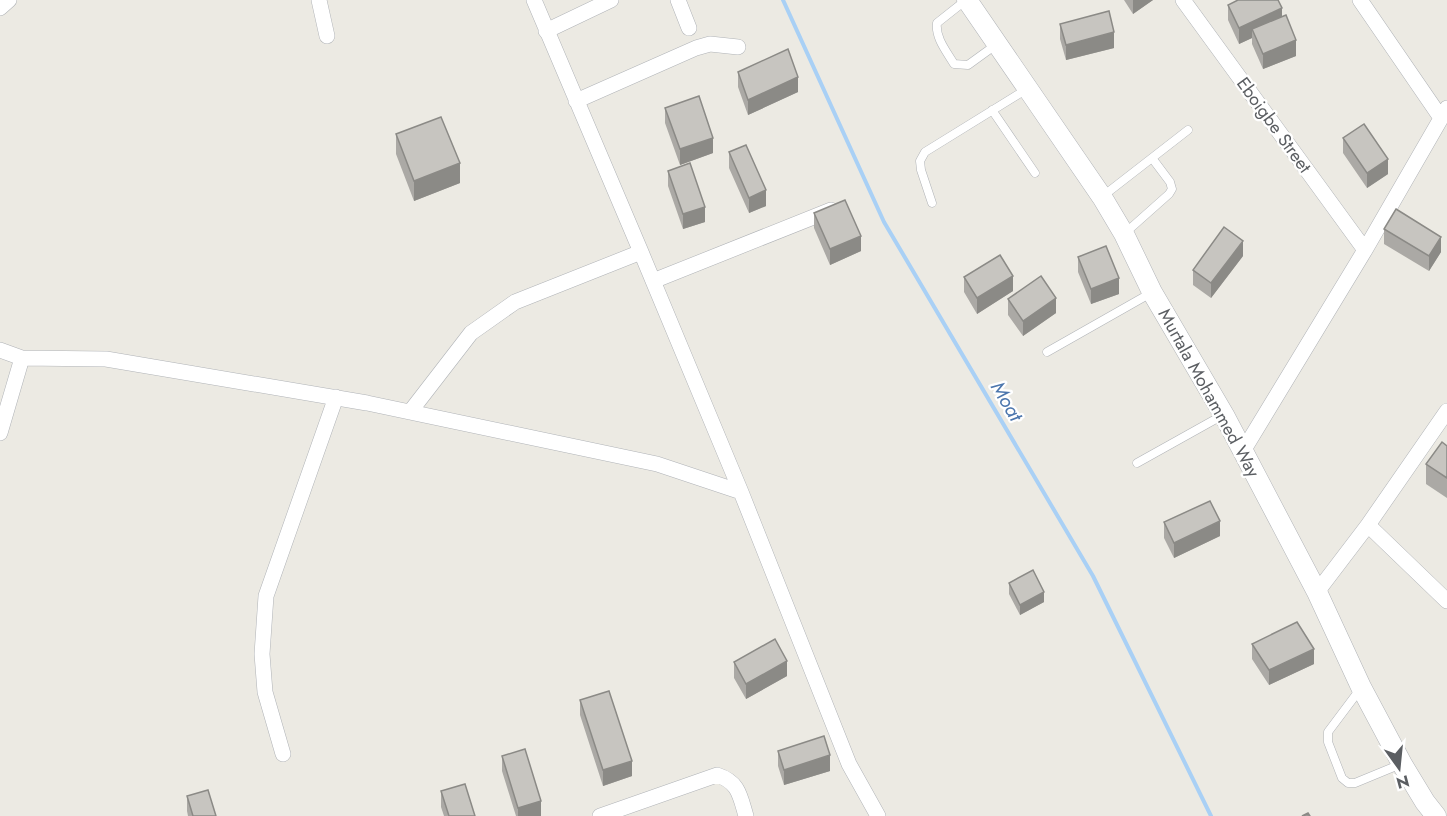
<svg xmlns="http://www.w3.org/2000/svg" width="1447" height="816" font-family="Jost,sans-serif">
<rect width="100%" height="100%" fill="#eceae3"/>
<g fill="none" stroke-linecap="round" stroke-linejoin="round">
<path stroke="#a9d0f5" stroke-width="4" d="M783,0L884,222L1093,576L1211,816"/>
<defs>
<path id="service" d="M966,0L937,23C935,38 947,52 954,64L968,65L997,44
M992,110L1035,173
M1103,196L1188,130
M932,203L921,170L920,161L925,152L1027,89
M1124,234L1169,194L1172,189L1170,182L1152,158
M1047,352L1151,293
M1137,463L1223,415
M1361,688L1328,732V742L1342,778L1348,783H1355L1401,764"/>
<path id="minor" d="M319,0L327,36
M534,0L641,252L741,492L849,764L878,816
M678,0L689,28
M1183,0L1365,250
M1360,0L1441,118
M0,8L9,0
M546,31L611,0
M576,101L696,48L710,44L738,47
M653,281L831,210
M0,350L22,358L106,359L367,403L657,464L741,492
M410,412L471,333L515,302L641,252
M0,433L22,358
M1243,451L1365,250L1447,108
M1368,525L1447,601
M1317,592L1368,525L1447,411
M283,754L265,692L262,654L266,596L336,397
M600,816L717,775C739,782 740,796 746,816"/>
<path id="tertiary" d="M967,0L1102,197L1124,234L1152,292L1224,415L1317,592L1361,687L1402,764L1425,802L1436,816"/>
</defs>
<use href="#service" stroke="#b0b3b7" stroke-width="9"/>
<use href="#minor" stroke="#b0b3b7" stroke-width="16"/>
<use href="#tertiary" stroke="#b0b3b7" stroke-width="21"/>
<use href="#service" stroke="#fff" stroke-width="8"/>
<use href="#minor" stroke="#fff" stroke-width="15"/>
<use href="#tertiary" stroke="#fff" stroke-width="20"/>
</g>
<path fill="#aba9a5" d="M1124,0H1153L1133,14Z
M1228,5L1282,16L1296,56L1263,69L1252,44V38L1239,44L1228,20Z
M1060,24L1114,48L1066,60L1060,39Z
M738,72L798,92L748,115L738,87Z
M665,108L713,153L680,165L665,123Z
M396,134L460,183L414,201L396,154Z
M1343,138L1388,174L1367,188L1343,153Z
M729,152L766,206L749,213L729,168Z
M668,171L705,222L683,229L668,186Z
M814,213L861,251L830,265L814,228Z
M1384,229L1441,252L1429,271L1384,244Z
M1243,256L1211,298L1193,285V270Z
M1078,257L1119,294L1091,304L1078,272Z
M964,277L1013,291L977,314L964,292Z
M1008,299L1056,313L1023,336L1008,315Z
M1447,446V498L1426,484V464Z
M1164,522L1220,536L1174,558L1164,538Z
M1009,583L1044,602L1020,615L1009,594Z
M1252,644L1314,664L1269,685L1252,659Z
M734,662L787,676L746,699L734,678Z
M580,700L632,776L603,786L580,715Z
M778,751L830,771L784,785L778,766Z
M502,756L541,816H516L502,771Z
M441,791L475,816H444L441,807Z
M187,796L216,816H188L187,811Z"/>
<path fill="#8b8a86" d="M1133,0H1153L1133,14Z
M1282,8V23L1252,29V38L1239,44V28Z
M1114,32V48L1066,60V45Z
M1296,40V56L1263,69V54Z
M798,77V92L748,115V100Z
M713,138V153L680,165V149Z
M1388,159V174L1367,188V173Z
M460,163V183L414,201V181Z
M766,190V206L749,213V198Z
M705,207V222L683,229V214Z
M861,236V251L830,265V249Z
M1441,237V252L1429,271V256Z
M1243,241V256L1211,298V283Z
M1013,276V291L977,314V298Z
M1119,278V294L1091,304V289Z
M1056,298V313L1023,336V321Z
M1220,521V536L1174,558V543Z
M1044,592V602L1020,615V605Z
M1314,649V664L1269,685V670Z
M787,661V676L746,699V684Z
M830,755V771L784,785V770Z
M632,761V776L603,786V770Z
M541,801V816H518V808Z"/>
<path fill="#c7c5c0" stroke="#8b8a86" stroke-width="1.5" d="M1238,0H1278L1282,8L1239,28L1228,5Z
M1109,11L1114,32L1066,45L1060,24Z
M1286,15L1296,40L1263,54L1252,29Z
M788,49L798,77L748,100L738,72Z
M699,96L713,138L680,149L665,108Z
M441,117L460,163L414,181L396,134Z
M1364,124L1388,159L1367,173L1343,138Z
M746,145L766,190L749,198L729,152Z
M690,163L705,207L683,214L668,171Z
M845,200L861,236L830,249L814,213Z
M1396,209L1441,237L1429,256L1384,229Z
M1224,227L1243,241L1211,283L1193,270Z
M1106,246L1119,278L1091,289L1078,257Z
M1000,255L1013,276L977,298L964,277Z
M1041,276L1056,298L1023,321L1008,299Z
M1442,442L1447,446V478L1426,464Z
M1210,501L1220,521L1174,543L1164,522Z
M1033,570L1044,592L1020,605L1009,583Z
M1297,622L1314,649L1269,670L1252,644Z
M775,639L787,661L746,684L734,662Z
M609,691L632,761L603,770L580,700Z
M824,736L830,755L784,770L778,751Z
M525,749L541,801L518,808L502,756Z
M465,784L475,816H449L441,791Z
M208,790L216,816H193L187,796Z
M1308,813L1310,816H1302Z"/>
<g text-anchor="middle" stroke-width="4.5" stroke-linejoin="round" paint-order="stroke">
<g font-size="18" fill="#5b5e62" stroke="#fff">
<text transform="translate(1274 125) rotate(54)" y="6">Eboigbe Street</text>
<text transform="translate(1209 393) rotate(61)" y="6">Murtala Mohammed Way</text>
</g>
<g font-size="20" font-style="italic" fill="#4c76ad" stroke="#fff">
<text transform="translate(1007 401) rotate(59)" y="7">Moat</text>
</g>
</g>
<g transform="translate(1399 768) rotate(165)" stroke="#ffffff" stroke-width="4.5" paint-order="stroke">
<path d="M0-4.5L10 22L0 15L-10 22Z" fill="#5b5e62"/>
<text y="-9" font-size="16" font-weight="bold" text-anchor="middle" fill="#5b5e62">N</text>
</g>
</svg>
